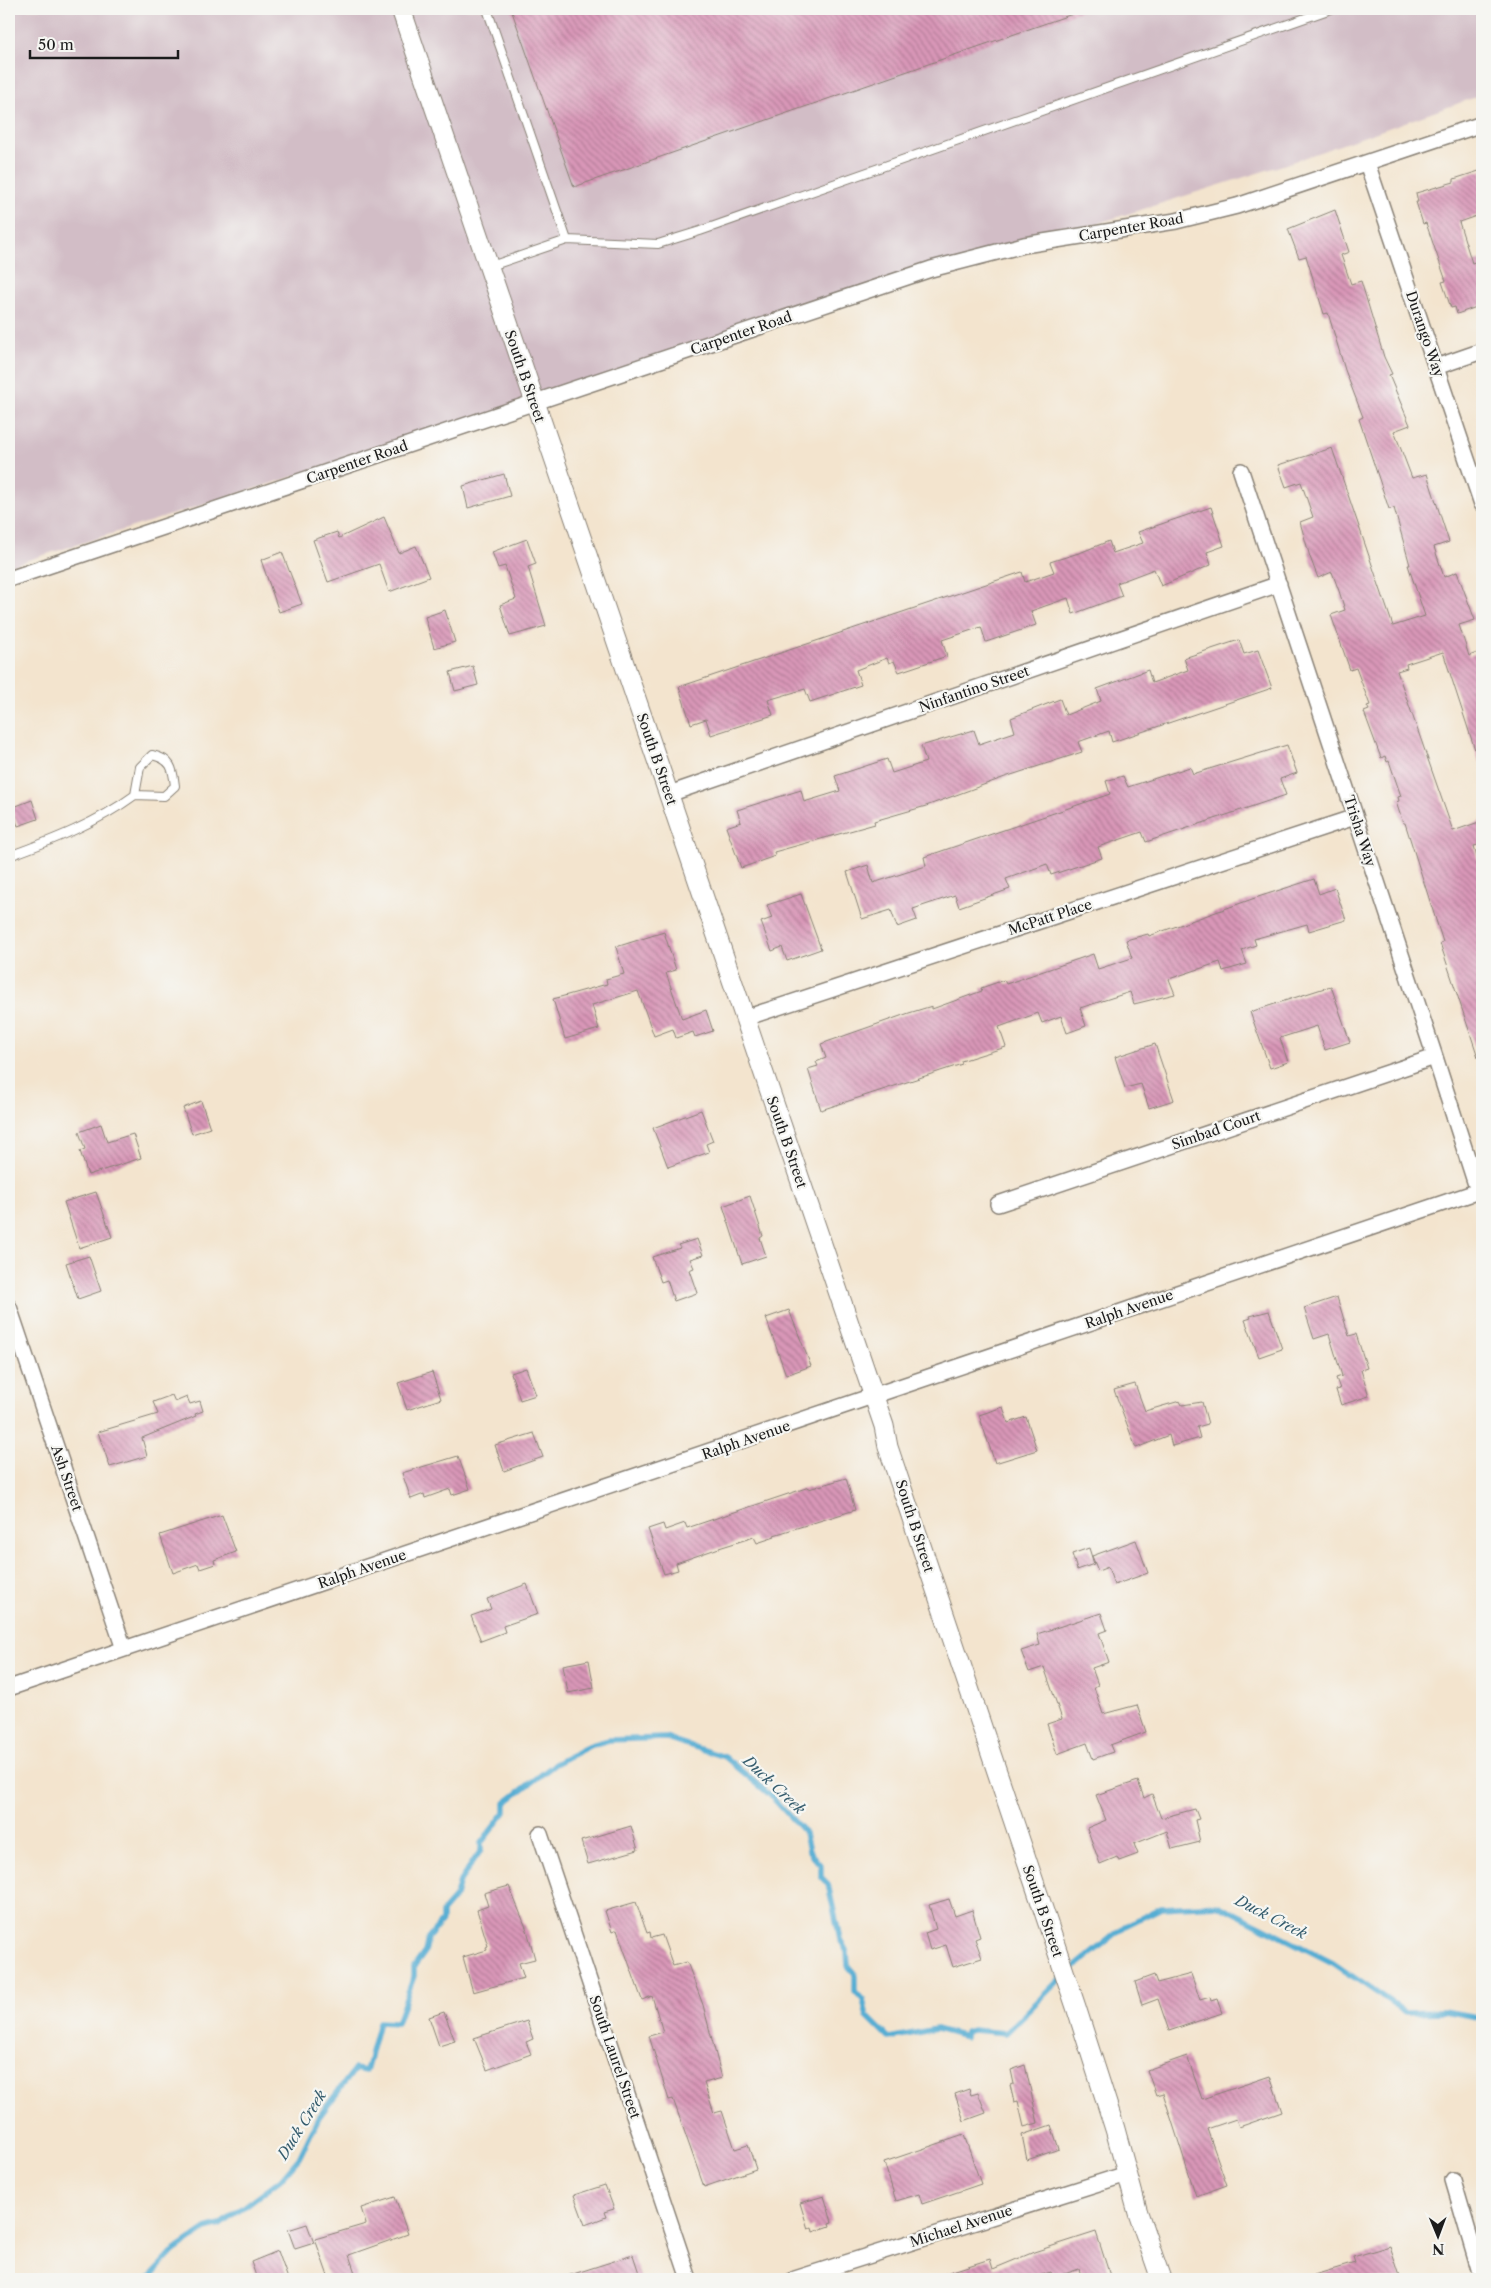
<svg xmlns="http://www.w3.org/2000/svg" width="1491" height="2288" font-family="'Libre Caslon Text',serif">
<defs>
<pattern id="building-back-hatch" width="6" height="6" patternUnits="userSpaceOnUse" patternTransform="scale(1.25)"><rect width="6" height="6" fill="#d997b8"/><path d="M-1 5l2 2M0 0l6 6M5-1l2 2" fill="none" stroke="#af7a95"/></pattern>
</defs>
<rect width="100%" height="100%" fill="#f6f6f2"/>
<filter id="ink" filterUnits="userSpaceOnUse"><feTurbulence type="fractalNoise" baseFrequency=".02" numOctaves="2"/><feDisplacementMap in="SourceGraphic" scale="10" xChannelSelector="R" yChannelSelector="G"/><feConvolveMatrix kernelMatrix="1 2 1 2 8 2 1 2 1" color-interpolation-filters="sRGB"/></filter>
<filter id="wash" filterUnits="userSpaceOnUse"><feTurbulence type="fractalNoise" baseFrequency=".0096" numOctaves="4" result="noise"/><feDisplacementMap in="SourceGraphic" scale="20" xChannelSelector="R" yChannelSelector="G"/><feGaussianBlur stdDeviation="1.12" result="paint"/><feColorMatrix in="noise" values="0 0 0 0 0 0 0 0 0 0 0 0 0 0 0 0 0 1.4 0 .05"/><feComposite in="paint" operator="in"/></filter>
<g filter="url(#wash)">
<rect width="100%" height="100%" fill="#f3e4ce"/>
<path fill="#d2bdc6" d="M9,9H1482V95L1283,165L9,566Z"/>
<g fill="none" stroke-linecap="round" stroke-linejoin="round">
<path stroke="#56add3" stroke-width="5.5" d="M148,2279L174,2251L206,2229L220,2225L281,2179L299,2158L319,2117L355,2069L366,2071L379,2022L397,2023L414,1976V1967L425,1952L428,1938L442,1921V1912L456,1896L460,1881L481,1850V1843L505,1812V1803L555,1764L591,1745L609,1740L666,1738L725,1757L769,1794L805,1833L809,1851L821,1866V1877L828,1884L840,1939L847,1952L848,1966L855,1974V1991L863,2000L867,2016L889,2038L936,2029L965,2037L966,2032L972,2030L1006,2033L1059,1980L1125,1926L1161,1908L1219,1905L1333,1963L1405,2012L1444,2011L1482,2018"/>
</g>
<g id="blocks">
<path fill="url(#building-back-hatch)" d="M511,9H1081V11L574,187Z
M1482,170V214L1459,222L1472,263L1482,259V305L1457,314L1455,307L1451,308L1442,282L1446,281L1426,223L1423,224L1416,202H1418L1416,193L1454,182V179Z
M1335,210L1349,252L1341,255L1351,284L1361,281L1384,357L1392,374L1389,375L1410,425L1394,431L1412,478L1427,474L1449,542L1434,547L1444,577L1457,572L1475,620L1459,625L1469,656L1482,651V761L1479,762L1443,652L1406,664L1407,668L1397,671L1453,831L1482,821V844L1474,846L1482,873V1063H1480L1440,943L1443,942L1427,892L1405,823H1403L1396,802L1399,801L1398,797L1401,796L1389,761L1387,762L1385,756L1381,758L1364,712L1369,710L1367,706L1370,705L1356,668L1350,670L1331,615L1345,610L1339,591L1332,572L1318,578L1310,557L1300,522L1313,517L1301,482L1286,487L1278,465L1332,448L1393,626L1425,616L1408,565H1410L1394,508L1389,509L1359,419L1363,417L1345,370L1328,313L1324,314L1306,256L1299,258L1288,229Z
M504,474L510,496L468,508L463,486Z
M1211,507L1224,546L1207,552L1211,565L1161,586L1154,569L1117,583L1122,596L1073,614L1068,598L1031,611L1036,625L986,642L981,627L942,640L947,656L899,672L894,661L889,663L887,658L856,670L861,685L810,702L805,689L768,700L773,715L711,735L706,719L691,724L679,687L1022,572L1025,582L1054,572L1050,562L1082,552L1109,541L1113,553L1143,543L1138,532Z
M384,517L399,553L416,546L429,577L389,592L379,564L328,582L313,540L337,532L339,538Z
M527,539L536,564L528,567L546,626L510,636L500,605L516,599L505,566L498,568L492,552Z
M282,552L302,604L279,612L261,560Z
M445,610L455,642L434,648L425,617Z
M1239,640L1244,654L1258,650L1272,688L1112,742L1109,731L1078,742L1082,752L1005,777L926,806L874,821L875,824L774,852L775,856L741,868L726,827L741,822L737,810L801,790L804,802L840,791L835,776L887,759L892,773L926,762L921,746L974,730L979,744L1015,732L1011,718L1060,699L1066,715L1101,701L1097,689L1148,670L1152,683L1188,670L1184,658Z
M473,666L478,685L455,691L450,672Z
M1287,745L1297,773L1280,779L1286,795L1146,842L1142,832L1098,847L1102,858L1051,875L1047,864L1006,879L1010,889L959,907L955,895L913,909L917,920L897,927L891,910L862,919L847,872L868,865L873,883L926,866L924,857L1110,794L1106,781L1123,776L1128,787L1190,767L1193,774Z
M32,800L38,819L18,826L11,808Z
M1314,879L1319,894L1335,888L1346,920L1309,931L1307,924L1254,939L1256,945L1242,950L1247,964L1223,971L1220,962L1169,979L1175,994L1134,1004L1130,992L1080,1008L1086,1026L1067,1033L1061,1016L1042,1023L1038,1013L999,1027L1006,1047L961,1061L962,1064L821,1110L808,1069L818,1066L816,1062L826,1058L821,1044L909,1013L932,1006V1009L982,991L981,988L1004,980L1006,984L1093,954L1098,969L1132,958L1126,940L1148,934L1149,936L1255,898Z
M801,894L821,949L787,961L782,947L772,951L761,922L772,918L767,905Z
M664,932L676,970L666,973L682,1019L706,1010L713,1031L695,1037L693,1032L676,1038L673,1029L654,1036L638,991L592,1005L599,1029L565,1039L553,999L607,984L606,979L624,974L616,947Z
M1331,986L1350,1042L1325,1050L1317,1026L1280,1038L1288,1062L1270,1068L1250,1012Z
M1155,1044L1174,1100L1149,1108L1141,1084L1125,1088L1115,1057Z
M201,1101L210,1128L192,1134L183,1108Z
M701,1110L713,1141L706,1144L709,1152L668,1167L653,1128Z
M101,1124L107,1142L133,1134L141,1158L88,1175L80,1151L85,1149L79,1132Z
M96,1192L112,1237L79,1248L64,1202Z
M750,1196L763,1236L760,1238L766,1256L742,1264L723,1206Z
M697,1239L703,1255L690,1259L694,1268L689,1270L697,1293L674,1301L667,1280L661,1282L652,1257L680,1248L678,1245Z
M89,1256L101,1291L78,1299L66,1263Z
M1337,1297L1349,1336L1356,1334L1367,1368L1361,1370L1369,1396L1341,1405L1336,1390L1340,1389L1336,1378L1342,1376L1329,1334L1314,1339L1304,1308Z
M789,1310L811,1366L786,1375L766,1318Z
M1269,1311L1282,1349L1259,1357L1245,1320L1251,1318L1250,1316Z
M526,1368L536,1395L520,1400L511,1373Z
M432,1372L441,1399L407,1410L398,1383Z
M1135,1384L1145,1411L1180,1401L1182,1405L1202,1402L1208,1424L1197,1427L1200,1438L1172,1446L1169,1435L1136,1448L1114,1390Z
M172,1395L175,1402L187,1397L190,1404L200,1401L203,1411L195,1414L196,1416L142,1438L147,1456L110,1467L98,1432L158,1414L153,1402Z
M1003,1407L1008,1423L1026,1417L1037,1450L995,1463L979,1415Z
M534,1433L543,1457L504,1471L495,1445Z
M458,1456L470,1489L452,1495L450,1489L425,1498L424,1494L411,1499L402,1473Z
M846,1478L855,1510L774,1535L775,1537L757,1543L754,1537L719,1548L676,1563L678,1570L664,1574L648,1529L663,1524L665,1530L685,1523L687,1528L809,1487V1489Z
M222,1515L236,1552L214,1560L215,1564L200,1569L198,1564L173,1573L160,1535Z
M1136,1540L1148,1573L1114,1585L1108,1567L1098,1571L1092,1556Z
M1089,1548L1094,1564L1077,1570L1072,1554Z
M527,1584L538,1614L503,1626L505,1632L481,1641L471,1616L491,1609L487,1599Z
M1101,1613L1107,1630L1099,1633L1109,1662L1092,1668L1098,1685L1094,1687L1103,1714L1137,1705L1146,1732L1110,1745L1113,1752L1093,1759L1087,1743L1057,1754L1047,1724L1062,1719L1044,1667L1029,1672L1021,1651L1040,1645L1037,1634Z
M589,1660L594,1688L568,1693L563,1665Z
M1138,1781L1144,1798L1152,1794L1161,1818L1195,1809L1199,1819L1195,1820L1200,1842L1172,1849L1167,1831L1134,1844L1138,1854L1119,1861L1117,1857L1100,1864L1087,1828L1106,1820L1096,1795Z
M631,1826L638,1850L588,1864L581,1841Z
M509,1886L527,1930L535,1959L519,1963L524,1978L473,1992L463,1957L487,1950L486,1947L488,1946L477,1910L488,1906L484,1893Z
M949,1899L955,1916L972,1910L980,1937L975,1939L982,1958L953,1967L946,1945L930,1950L925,1933L936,1929L929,1905Z
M636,1902L647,1933L650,1932L651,1938L662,1935L673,1966L687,1962L703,2005L722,2078L704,2083L714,2113L722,2111L735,2149L748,2145L756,2169L704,2187L673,2099L669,2100L649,2036L663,2032L652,1996L642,2000L617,1930L612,1932L605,1911Z
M1191,1974L1200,2000L1210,1997L1211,2001L1217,1999L1222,2013L1169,2031L1158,1999L1142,2005L1135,1982L1154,1975L1157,1983Z
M444,2012L455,2041L439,2046L429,2017Z
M527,2021L533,2039L526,2042L531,2054L487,2070L474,2038Z
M1187,2056L1202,2099L1270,2076L1282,2112L1239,2127L1236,2119L1207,2129L1227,2185L1196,2196L1163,2093L1156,2095L1147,2070Z
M1025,2065L1038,2123L1024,2127L1018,2101L1014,2102L1010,2085L1014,2084L1011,2070Z
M969,2089L971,2095L978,2093L986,2113L964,2121L955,2094Z
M1051,2125L1059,2149L1027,2160L1022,2135Z
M964,2135L981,2184L922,2204L919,2194L896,2201L884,2162Z
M605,2185L614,2209L604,2212L606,2217L585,2225L574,2195Z
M824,2196L832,2222L829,2223L830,2226L813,2232L812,2227L808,2229L800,2203Z
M395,2197L408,2234L349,2255L357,2279H329L315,2239L366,2224L361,2208Z
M307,2224L314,2243L295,2249L288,2230Z
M1096,2232L1111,2279H1082L1079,2269L1053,2278L1051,2272L1030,2279H938L937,2276L990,2259L993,2269L1034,2252Z
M1390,2246L1401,2279H1314V2275L1355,2263L1353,2257Z
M278,2251L288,2279H257L251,2262Z
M633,2255L641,2279H567V2276Z"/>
</g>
</g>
<g filter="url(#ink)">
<use href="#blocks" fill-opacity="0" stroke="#888075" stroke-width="1"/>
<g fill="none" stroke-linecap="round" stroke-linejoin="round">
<defs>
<path id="service" d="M487,9L567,240L488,267
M567,240L658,244L700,231L1331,9
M9,856C53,840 97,823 135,795L164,796L175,786C173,768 171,759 152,755L140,767L135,795"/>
<path id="minor" d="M1367,163L1482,504
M1436,367L1482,351
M1241,471L1435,1057L1478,1191
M9,579L931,269L1024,245L1176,221L1237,206L1482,124
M669,794L1279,584
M745,1018L1355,817
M998,1204L1435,1057
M9,1307L124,1649
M9,1688L1482,1190
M540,1834L689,2279
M1453,2180L1482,2279
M795,2279L1127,2174"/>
<path id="tertiary" d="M401,9L884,1426L888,1447L1076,2007L1115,2129L1138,2213L1161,2279"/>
</defs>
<use href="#service" stroke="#888075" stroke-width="10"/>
<use href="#minor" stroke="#888075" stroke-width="18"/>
<use href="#tertiary" stroke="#888075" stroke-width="21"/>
<use href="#service" stroke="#fff" stroke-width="8"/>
<use href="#minor" stroke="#fff" stroke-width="15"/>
<use href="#tertiary" stroke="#fff" stroke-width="19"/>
</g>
</g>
<g text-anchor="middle" stroke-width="4.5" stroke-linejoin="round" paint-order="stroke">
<g font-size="14" fill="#1c1c1c" stroke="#f6f6f2">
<text transform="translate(1131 227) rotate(-10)" y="5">Carpenter Road</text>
<text transform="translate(741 333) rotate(-19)" y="5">Carpenter Road</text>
<text transform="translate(1425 334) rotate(71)" y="5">Durango Way</text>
<text transform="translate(525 376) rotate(71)" y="5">South B Street</text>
<text transform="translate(357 462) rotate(-19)" y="5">Carpenter Road</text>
<text transform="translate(974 689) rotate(-19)" y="5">Ninfantino Street</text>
<text transform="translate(657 759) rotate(71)" y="5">South B Street</text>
<text transform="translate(1360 831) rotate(72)" y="5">Trisha Way</text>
<text transform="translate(1050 917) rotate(-18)" y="5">McPatt Place</text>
<text transform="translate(1216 1130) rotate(-19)" y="5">Simbad Court</text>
<text transform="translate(787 1142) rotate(71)" y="5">South B Street</text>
<text transform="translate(1129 1309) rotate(-19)" y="5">Ralph Avenue</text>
<text transform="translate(746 1440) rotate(-19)" y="5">Ralph Avenue</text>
<text transform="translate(67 1478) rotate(71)" y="5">Ash Street</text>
<text transform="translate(915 1526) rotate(72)" y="5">South B Street</text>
<text transform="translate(362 1569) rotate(-19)" y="5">Ralph Avenue</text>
<text transform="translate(1043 1911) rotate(71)" y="5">South B Street</text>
<text transform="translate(615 2057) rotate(71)" y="5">South Laurel Street</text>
<text transform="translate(961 2226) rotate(-18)" y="5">Michael Avenue</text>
</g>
<g font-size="15" font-style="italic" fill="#365d6e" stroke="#f6f6f2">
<text transform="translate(774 1785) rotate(43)" y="5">Duck Creek</text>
<text transform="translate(1271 1917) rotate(27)" y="5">Duck Creek</text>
<text transform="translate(302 2125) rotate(-58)" y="5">Duck Creek</text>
</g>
</g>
<rect width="1491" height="2288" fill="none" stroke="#f6f6f2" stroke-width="30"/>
<g transform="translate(1438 2236) rotate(179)" stroke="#f6f6f2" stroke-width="4" paint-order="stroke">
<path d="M0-4L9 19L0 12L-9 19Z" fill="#1c1c1c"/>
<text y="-8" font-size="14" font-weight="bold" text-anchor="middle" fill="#1c1c1c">N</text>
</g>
<path d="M30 50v8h148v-8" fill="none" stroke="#1c1c1c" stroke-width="2.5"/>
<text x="38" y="50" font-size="15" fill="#1c1c1c" stroke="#f6f6f2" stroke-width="4" paint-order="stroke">50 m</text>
</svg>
